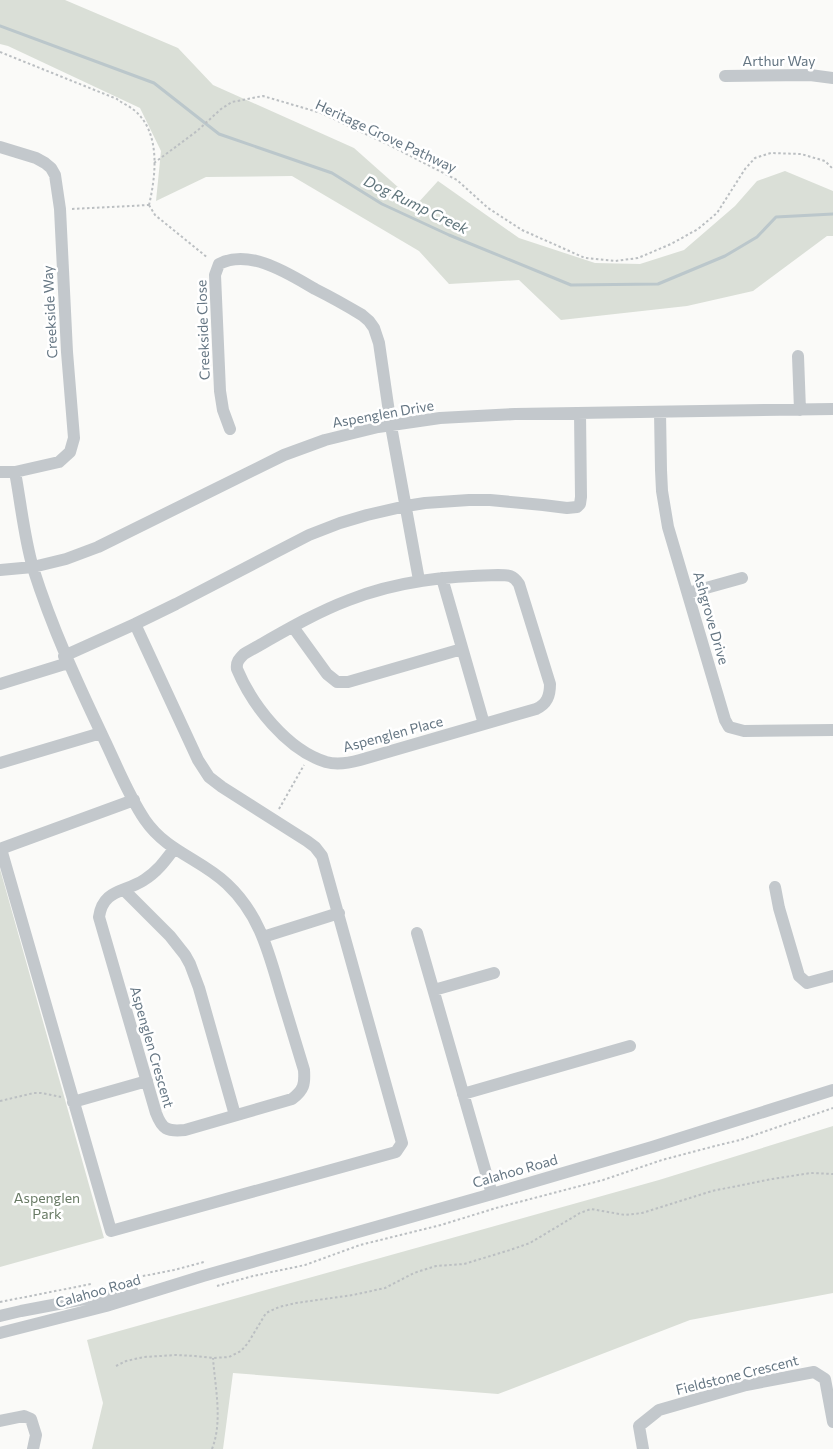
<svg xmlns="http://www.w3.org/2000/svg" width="833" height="1449" font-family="Commissioner,sans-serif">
<rect width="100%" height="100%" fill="#fafaf8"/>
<path fill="#dadfd7" d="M0,0H65L178,48L213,85L354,148L417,204L438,181L519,238L595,263L640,264L684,250L735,206L757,181L785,171L833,191V236H827L753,291L687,306L561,320L519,280L449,284L419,251L292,176L206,177L156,201L161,151L140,108L8,46L0,44Z
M0,869L104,1238L0,1267Z
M833,1126V1293L690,1320L498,1394L233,1373L223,1449H92L103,1403L87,1340L659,1180Z"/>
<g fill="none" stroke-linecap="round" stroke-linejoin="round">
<path stroke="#bbc7cb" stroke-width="3" d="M0,26L154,83L219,134L332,173L382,204L449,235L571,285L658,284L725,256L757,237L776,217L833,214"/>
<path stroke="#bbbfc2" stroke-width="2" stroke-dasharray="2.5 2.5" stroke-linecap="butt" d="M0,52L117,99C122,103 129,106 134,110C161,132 156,175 149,205
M154,163L197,131L221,109L232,102L263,96L321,113L391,146L457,180L488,208L522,230L585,258L615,261L638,258L671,244L698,229L717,213L745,169L755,158L771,153L801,154L825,161L833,169
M149,205L155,215L208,258
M72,209L149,205
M279,809L304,765
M0,1101L34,1093H41L61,1097
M133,1278L174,1270L204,1262
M217,1286L253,1276L305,1265L360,1245L441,1225L496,1208L603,1180L662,1160L715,1146L740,1140L833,1108
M0,1302L91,1284
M116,1366L126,1361L144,1357L176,1355L195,1356L213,1358L229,1357L241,1351L248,1343L266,1313L279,1307L296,1303L353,1295L385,1288L414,1273L436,1266L464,1264L510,1250L530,1243L580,1213L591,1209L625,1215L642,1213L712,1191L772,1179L811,1173L833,1174
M212,1449C223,1421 215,1387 213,1358"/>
<path stroke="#c3c8cc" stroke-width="12" d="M725,76L810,75L833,78
M0,147L36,158L45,163L51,168L55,175L60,209L67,352L74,438L70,452L59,462L15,472H0
M798,356L800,410
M660,412L661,470L662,491L668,527L725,720L729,727L744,731L833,730
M230,429L223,410L220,391L215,275L219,264C250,248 289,274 315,289C331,297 347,306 362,315L369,321L374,328L379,343L391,426L419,580
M15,472C21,504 24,537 33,568C52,628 77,682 104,739C117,766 128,795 145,820C167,852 201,859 227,884C259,914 268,950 280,991C288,1017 296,1044 304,1070C305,1084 304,1090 292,1099L185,1130C167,1132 162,1129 156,1113L99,917C103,889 124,893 144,880C157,872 165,861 174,849
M0,570L33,567L66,559L98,547L284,455L325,440L378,427L440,418L515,414L833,409
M498,575C509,575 513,575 519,584L550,684C550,696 547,704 536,709L360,760C349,763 337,765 326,762C287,750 252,705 237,669C236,662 239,659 244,654C278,635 312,614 349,600C397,581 447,576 498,575Z
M442,578L484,724
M688,593L742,578
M293,627L327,674L337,682H348L462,649
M64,656L135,624L176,604L278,551L309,535L340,523L367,515L406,506L425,503L469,500H490L543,505L567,508L577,507L580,504L581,497L580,413
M0,684L68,663
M0,763L101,733
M0,849L134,800
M1,849L111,1231L396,1152L402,1143L322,856L315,847L307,841L222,787L209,777L198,760L135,624
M775,887L779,908L799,976L807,983L833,976
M124,890L170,936L185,955L190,964L199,988L235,1115
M417,933L492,1194
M263,937L339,913
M434,990L494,973
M463,1094L630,1046
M73,1102L147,1081
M0,1316L21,1311L132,1290
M0,1333L106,1306L203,1276L492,1194L652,1147L833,1090
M0,1421L24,1416L31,1419L36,1435L33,1449
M643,1449L639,1426L659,1410L746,1385L814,1372L825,1379L833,1422"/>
</g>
<g text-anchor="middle" stroke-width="5" stroke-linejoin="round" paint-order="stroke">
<g font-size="14" fill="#657683" stroke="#fff">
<text x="779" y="66">Arthur Way</text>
<text transform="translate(386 136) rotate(25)" y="5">Heritage Grove Pathway</text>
<text transform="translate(50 312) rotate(-93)" y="5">Creekside Way</text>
<text transform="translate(203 330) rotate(-92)" y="5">Creekside Close</text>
<text transform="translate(383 414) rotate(-10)" y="5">Aspenglen Drive</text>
<text transform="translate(711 618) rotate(74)" y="5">Ashgrove Drive</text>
<text transform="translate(393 734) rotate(-15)" y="5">Aspenglen Place</text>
<text transform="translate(152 1047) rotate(74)" y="5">Aspenglen Crescent</text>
<text transform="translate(515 1171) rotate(-16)" y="5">Calahoo Road</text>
<text transform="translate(98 1291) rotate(-16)" y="5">Calahoo Road</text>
<text transform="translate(737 1375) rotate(-14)" y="5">Fieldstone Crescent</text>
</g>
<g font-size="14" fill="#687a64" stroke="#fff">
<text x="47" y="1203">Aspenglen<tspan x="47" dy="16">Park</tspan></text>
</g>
<g font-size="15" font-style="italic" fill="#60757c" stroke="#fff">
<text transform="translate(416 205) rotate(26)" y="5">Dog Rump Creek</text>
</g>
</g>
</svg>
